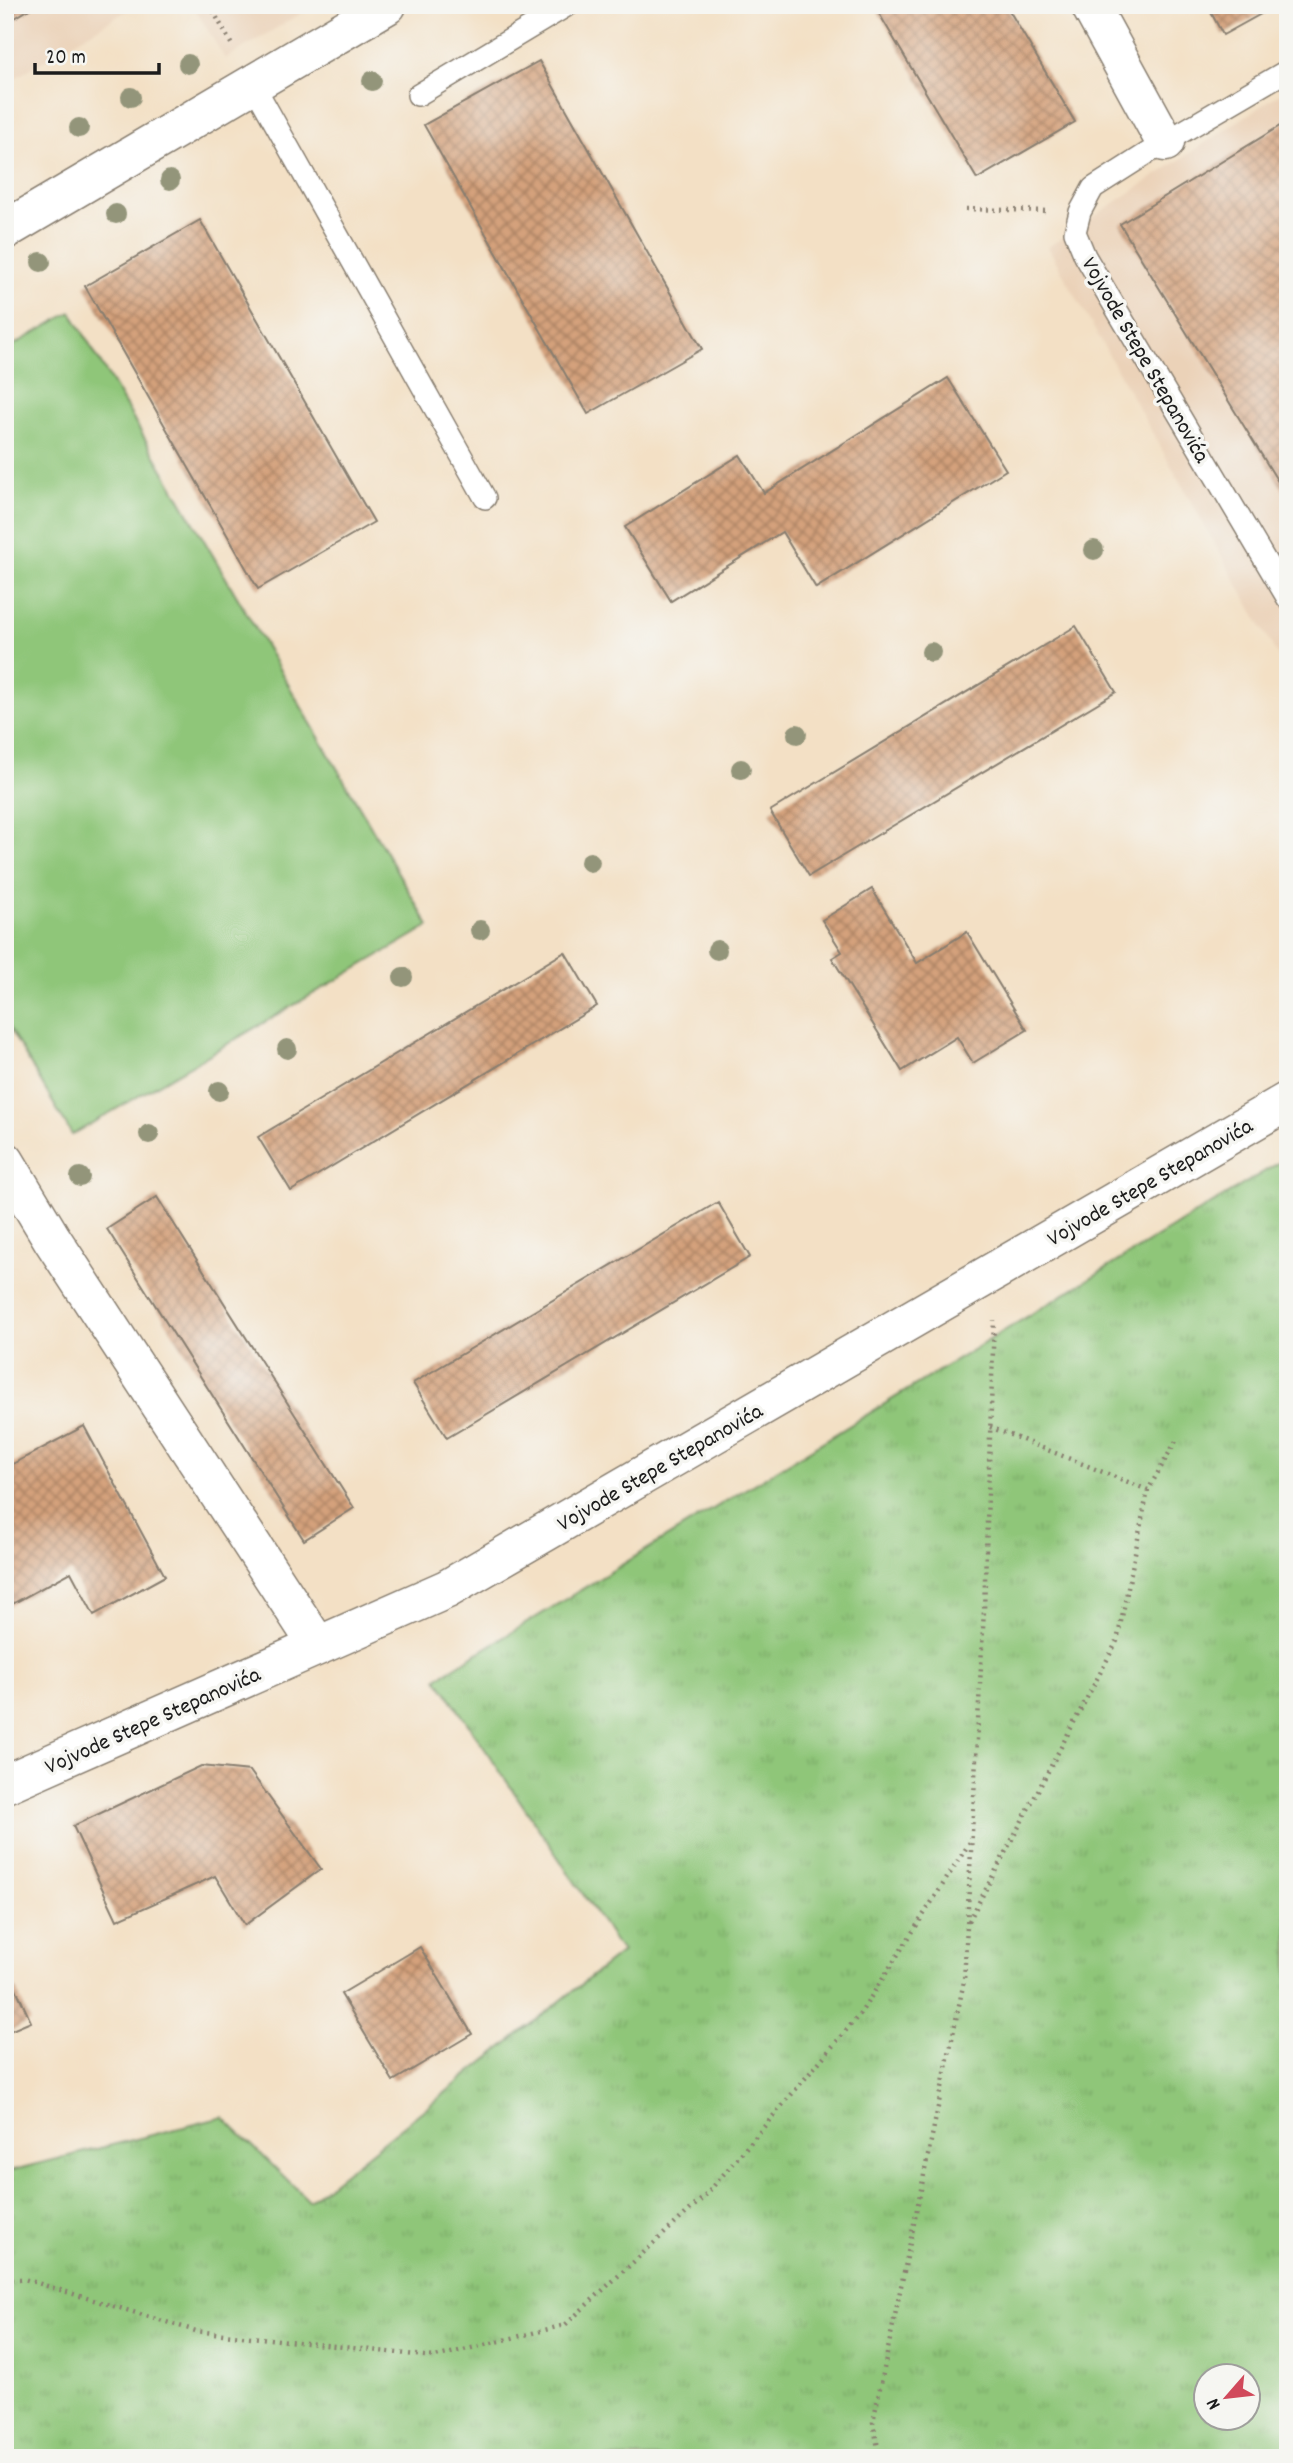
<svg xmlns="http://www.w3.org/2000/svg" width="1293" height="2463" font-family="Dekko,sans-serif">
<defs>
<pattern id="grass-tufts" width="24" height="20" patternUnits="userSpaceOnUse" patternTransform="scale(1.75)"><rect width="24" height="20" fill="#8fc679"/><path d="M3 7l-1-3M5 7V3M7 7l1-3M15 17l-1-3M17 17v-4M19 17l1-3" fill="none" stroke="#7baa68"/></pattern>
<pattern id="building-cross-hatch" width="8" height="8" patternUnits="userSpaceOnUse" patternTransform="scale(1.75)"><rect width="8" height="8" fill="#d4a17b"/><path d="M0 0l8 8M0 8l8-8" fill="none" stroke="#ab8264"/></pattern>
</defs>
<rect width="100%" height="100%" fill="#f6f6f2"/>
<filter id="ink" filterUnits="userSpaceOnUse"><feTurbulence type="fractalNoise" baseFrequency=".0143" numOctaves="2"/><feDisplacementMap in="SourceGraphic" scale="14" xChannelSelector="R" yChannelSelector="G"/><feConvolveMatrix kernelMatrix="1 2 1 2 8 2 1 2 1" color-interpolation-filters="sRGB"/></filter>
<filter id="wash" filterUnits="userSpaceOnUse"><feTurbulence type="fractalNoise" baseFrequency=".00686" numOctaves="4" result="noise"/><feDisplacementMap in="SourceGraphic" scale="28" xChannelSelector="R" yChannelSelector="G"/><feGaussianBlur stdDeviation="1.57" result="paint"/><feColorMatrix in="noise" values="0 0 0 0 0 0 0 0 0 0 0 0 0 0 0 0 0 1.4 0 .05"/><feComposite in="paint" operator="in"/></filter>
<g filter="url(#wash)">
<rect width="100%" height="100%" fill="#f3e0c5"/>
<path fill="#ebd2b8" d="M5,5H136L5,84Z
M193,5H315L225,59Z
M1288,88V674L1048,247Z"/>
<path fill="url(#grass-tufts)" stroke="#56714a" stroke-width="2" fill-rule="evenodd" d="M1288,1157V2458H5V2172L223,2117L309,2201L622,1952L437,1678ZM1206,2376H1248V2418H1206Z"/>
<path fill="#8fc679" stroke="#56714a" stroke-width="2" d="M71,312L429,926L72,1135L5,1021V350Z"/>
<g id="blocks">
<path fill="url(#building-cross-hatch)" d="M5,5H36L5,24Z
M874,5H1006L1075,122L977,179Z
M1207,5H1277L1223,35Z
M539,61L702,349L588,414L424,125Z
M1288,121V498L1120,224Z
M200,220L374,522L258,589L85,286Z
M948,378L1006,470L816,588L782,532L671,601L625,527L740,455L764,493Z
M1076,626L1116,692L809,876L770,811Z
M872,889L917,963L967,932L1027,1030L973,1063L957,1037L902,1071L832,958L842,952L822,920Z
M565,952L597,1006L291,1191L258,1137Z
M157,1197L354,1508L304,1540L107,1229Z
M718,1202L750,1257L447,1438L413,1383Z
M84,1426L165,1576L94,1615L71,1572L5,1608V1468Z
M201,1766L250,1771L321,1869L245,1925L215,1876L117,1920L73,1826Z
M420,1947L472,2034L393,2081L341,1994Z
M5,1964L31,2022L5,2033Z"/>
</g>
</g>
<g filter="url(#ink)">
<use href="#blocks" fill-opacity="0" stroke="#887e70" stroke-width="2"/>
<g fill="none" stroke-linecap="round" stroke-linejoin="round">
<defs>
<path id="lane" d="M1288,70L1165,142L1093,188L1080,212L1075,232L1085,256L1288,599
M253,84L485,498
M418,95L568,5"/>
<path id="street" d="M1090,5L1165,142
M5,230L387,5
M5,1161L52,1239L318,1646
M5,1784L447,1589L1288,1101"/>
</defs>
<use href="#lane" stroke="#887e70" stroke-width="24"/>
<use href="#street" stroke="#887e70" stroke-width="41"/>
<path stroke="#887e70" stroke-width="4.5" stroke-dasharray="2 5" stroke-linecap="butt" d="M210,5L233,47
M966,209L1049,211
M990,1427L1148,1490
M969,1921L1117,1641L1148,1490L1176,1441
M5,2279H24L196,2331L435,2357L565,2325L705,2196L860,2014L972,1839
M880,2458L873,2422L964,1981L984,1610L994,1320"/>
<use href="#lane" stroke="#fff" stroke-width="21"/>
<use href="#street" stroke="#fff" stroke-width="38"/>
</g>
<g fill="#93957a">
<circle cx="188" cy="64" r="10"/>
<circle cx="372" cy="81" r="10"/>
<circle cx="131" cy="97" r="10"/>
<circle cx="79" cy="128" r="10"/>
<circle cx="170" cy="180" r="10"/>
<circle cx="116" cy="214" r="10"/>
<circle cx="41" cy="262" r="10"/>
<circle cx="1094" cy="550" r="10"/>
<circle cx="931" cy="652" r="10"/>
<circle cx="797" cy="734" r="10"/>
<circle cx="741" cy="769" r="10"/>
<circle cx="590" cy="862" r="10"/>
<circle cx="480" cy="930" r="10"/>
<circle cx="717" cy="950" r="10"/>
<circle cx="403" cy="977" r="10"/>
<circle cx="287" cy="1049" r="10"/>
<circle cx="219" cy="1091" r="10"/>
<circle cx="149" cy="1134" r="10"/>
<circle cx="80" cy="1177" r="10"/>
</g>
</g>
<g text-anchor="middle" stroke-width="7" stroke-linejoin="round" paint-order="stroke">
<g font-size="23" fill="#1c1c1c" stroke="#f6f6f2">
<text transform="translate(1147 359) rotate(60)" y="8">Vojvode Stepe Stepanovića</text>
<text transform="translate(1149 1181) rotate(-30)" y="8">Vojvode Stepe Stepanovića</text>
<text transform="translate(659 1466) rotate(-30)" y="8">Vojvode Stepe Stepanovića</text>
<text transform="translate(152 1719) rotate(-24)" y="8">Vojvode Stepe Stepanovića</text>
</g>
</g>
<rect width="1293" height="2463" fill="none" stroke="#f6f6f2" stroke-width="28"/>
<g transform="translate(1227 2397) rotate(242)"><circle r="33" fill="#f6f6f2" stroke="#9f9f9c" stroke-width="2"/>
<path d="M0-5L12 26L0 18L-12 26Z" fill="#d1495b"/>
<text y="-10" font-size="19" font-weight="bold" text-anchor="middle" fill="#1c1c1c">N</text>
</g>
<path d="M35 63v10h124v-10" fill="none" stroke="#1c1c1c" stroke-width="3.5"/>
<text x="46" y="63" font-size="21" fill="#1c1c1c" stroke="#f6f6f2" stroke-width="5" paint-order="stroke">20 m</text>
</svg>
